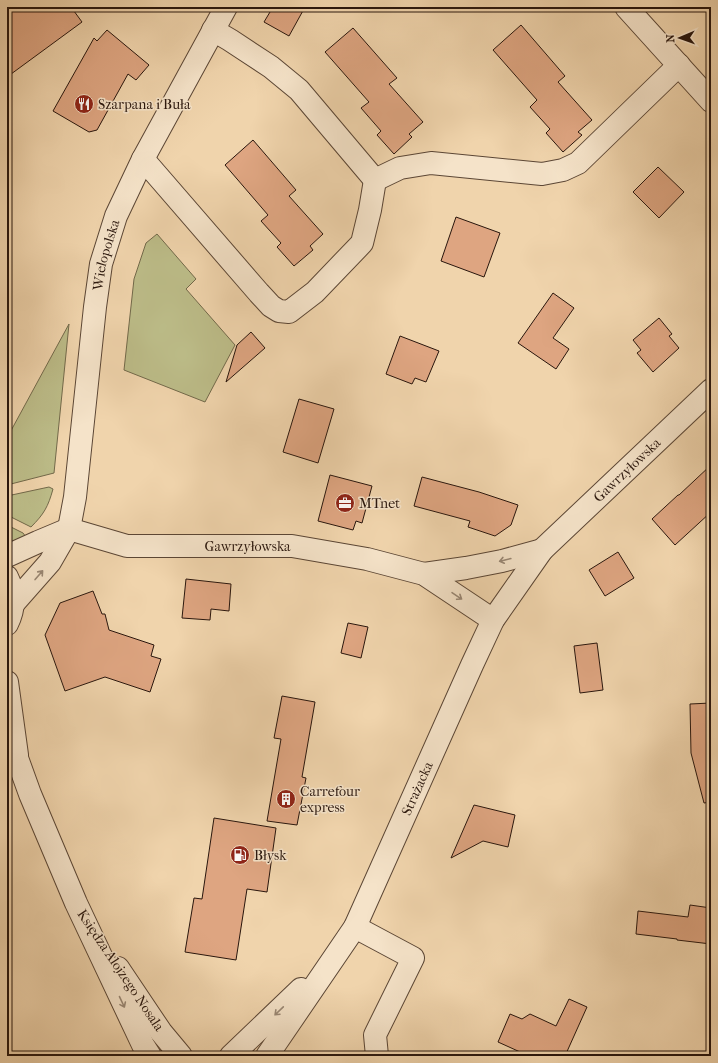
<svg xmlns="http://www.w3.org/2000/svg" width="718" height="1063" font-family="'IM FELL French Canon',serif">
<rect width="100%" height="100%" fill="#f0d4ac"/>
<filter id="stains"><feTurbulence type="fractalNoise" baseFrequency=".005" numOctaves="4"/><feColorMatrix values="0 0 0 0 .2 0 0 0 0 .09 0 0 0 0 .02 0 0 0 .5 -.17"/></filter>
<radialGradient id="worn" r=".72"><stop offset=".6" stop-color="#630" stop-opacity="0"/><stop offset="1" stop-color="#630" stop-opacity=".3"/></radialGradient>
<path fill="#bcbc88" stroke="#72694a" d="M157,234L196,279L186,289L235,345L205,402L124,370L134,279L146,243Z
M69,324L54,473L7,485V438Z
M49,487L53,489C48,507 44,514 31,527L7,515V496Z
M7,525L23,533L26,537L13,542H7Z"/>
<path fill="#dea581" stroke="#29160d" d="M7,7H71L82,22L7,77Z
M273,7H305L289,36L264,22Z
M521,25L565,76L558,82L592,120L578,132L582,135L563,152L546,133L550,129L530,107L537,100L493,50Z
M353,28L397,78L389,84L423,122L409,134L412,137L394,154L377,135L381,131L361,108L369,102L325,52Z
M107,30L149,65L136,80L128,74L97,130L89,132L53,111L94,38L97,41Z
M253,140L296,190L289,196L323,234L310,246L313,250L294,266L277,247L281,243L261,221L268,215L225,165Z
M658,167L684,192L659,218L633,192Z
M456,217L500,233L484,277L441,261Z
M553,293L574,308L553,338L569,349L556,369L518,343Z
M659,318L672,334L669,336L679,348L653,372L637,353L641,350L633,340Z
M251,332L265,348L226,382L237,345Z
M400,336L439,351L426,382L415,378L412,384L386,374Z
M299,399L334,409L318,463L283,452Z
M711,465V512L675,545L652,519L678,495H679Z
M330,475L372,486L362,523L356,521L353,530L318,521Z
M422,477L479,492L518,505L511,525L495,536L468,527L470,521L414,506Z
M618,552L634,578L605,596L589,570Z
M186,579L231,584L229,611L211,609L210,620L182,618Z
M93,591L102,614H105L109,630L154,645L151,656L161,659L150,692L105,677L65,691L45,635L60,603Z
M348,623L368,627L361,658L341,653Z
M597,643L603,690L580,693L574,646Z
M282,696L315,702L302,777L306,778L297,825L267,821L281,739L274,738Z
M711,703V802L704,803L691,753L690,704Z
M474,805L515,815L508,847L483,841L451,858Z
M214,818L276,828L267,892L247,889L236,960L185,952L194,898L202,899Z
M690,905L711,908V944L677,940V939L636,934L638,911L688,917Z
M569,999L587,1007L565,1056H529L498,1042L510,1014L522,1019L530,1014L556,1026Z"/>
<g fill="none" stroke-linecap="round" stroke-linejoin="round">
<defs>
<g id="minor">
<path d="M626,7L711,101"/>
<path d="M213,30L230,40L271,67L299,90L375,180L400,168L431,163L542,174L563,170L578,163L679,65"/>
<path d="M143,159L259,293L271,306L279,311L289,312L315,292L362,243L370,210L375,180"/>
<path id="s1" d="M69,529L127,546H292L367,559L424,574L493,620"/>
<path d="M424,574L466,568L502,561L542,550"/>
<path d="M355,927L413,958L375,1035L377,1056"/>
<path d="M231,1056L301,989"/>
<path id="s2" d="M267,1056L355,927L472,665L493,620L542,550L711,390"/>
</g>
<g id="tertiary">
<path d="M7,556L38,542L69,529"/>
<path d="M7,577C15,593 15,608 7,624"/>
<path id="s3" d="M13,604L50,562L69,529L75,497L95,307L101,264L116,216L143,159L226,7"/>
<path d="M7,682L17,755"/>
<path d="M7,739L17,758L30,794L76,903L143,1045L150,1056"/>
<path d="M118,968L161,1032L181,1056"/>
</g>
</defs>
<use href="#minor" stroke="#5b4635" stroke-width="24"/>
<use href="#tertiary" stroke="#5b4635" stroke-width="24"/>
<use href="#minor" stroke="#f5e3c9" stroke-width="22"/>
<use href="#tertiary" stroke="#f5e3c9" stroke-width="22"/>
</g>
<defs><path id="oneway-shaft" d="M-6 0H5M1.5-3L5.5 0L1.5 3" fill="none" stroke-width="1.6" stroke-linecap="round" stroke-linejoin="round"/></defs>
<g stroke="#998774">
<use href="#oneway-shaft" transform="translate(505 560) rotate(166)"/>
<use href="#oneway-shaft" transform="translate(39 575) rotate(-49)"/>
<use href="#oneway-shaft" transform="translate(457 596) rotate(34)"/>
<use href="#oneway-shaft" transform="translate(122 1002) rotate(65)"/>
<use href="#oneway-shaft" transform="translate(279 1011) rotate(136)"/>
</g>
<defs>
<symbol id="restaurant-disc" viewBox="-11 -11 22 22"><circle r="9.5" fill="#8f2418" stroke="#f5e3c9"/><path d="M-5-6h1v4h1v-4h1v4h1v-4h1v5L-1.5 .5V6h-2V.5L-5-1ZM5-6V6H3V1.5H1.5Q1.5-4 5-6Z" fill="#fff"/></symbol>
<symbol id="office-disc" viewBox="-11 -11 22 22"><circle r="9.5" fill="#8f2418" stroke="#f5e3c9"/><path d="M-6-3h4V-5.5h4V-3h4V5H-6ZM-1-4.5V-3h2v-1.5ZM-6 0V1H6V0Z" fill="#fff"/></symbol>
<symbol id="building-disc" viewBox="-11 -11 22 22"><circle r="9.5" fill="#8f2418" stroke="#f5e3c9"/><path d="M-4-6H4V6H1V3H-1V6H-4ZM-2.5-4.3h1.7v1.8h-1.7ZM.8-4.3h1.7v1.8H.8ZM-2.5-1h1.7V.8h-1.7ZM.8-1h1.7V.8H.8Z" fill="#fff"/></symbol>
<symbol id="fuel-disc" viewBox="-11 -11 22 22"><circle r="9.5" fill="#8f2418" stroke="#f5e3c9"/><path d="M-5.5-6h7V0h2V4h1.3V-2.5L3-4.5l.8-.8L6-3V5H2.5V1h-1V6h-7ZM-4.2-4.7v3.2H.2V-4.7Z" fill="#fff"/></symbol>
</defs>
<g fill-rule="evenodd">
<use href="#restaurant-disc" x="73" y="93" width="22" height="22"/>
<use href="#office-disc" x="334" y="492" width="22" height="22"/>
<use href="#building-disc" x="275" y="788" width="22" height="22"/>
<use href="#fuel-disc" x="229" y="844" width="22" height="22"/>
</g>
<g text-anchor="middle" stroke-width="3" stroke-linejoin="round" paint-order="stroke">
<g font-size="14" fill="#29160d" stroke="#f5e3c9" text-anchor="start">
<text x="98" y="109">Szarpana i Buła</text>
<text x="359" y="508">MTnet</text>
<text x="300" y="796">Carrefour<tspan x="300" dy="16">express</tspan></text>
<text x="254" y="860">Błysk</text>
</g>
<g font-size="14" fill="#29160d" stroke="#f5e3c9">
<text dy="5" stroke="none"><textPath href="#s3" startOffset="371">Wielopolska</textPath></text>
<text dy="5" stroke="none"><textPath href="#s2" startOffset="695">Gawrzyłowska</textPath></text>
<text dy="5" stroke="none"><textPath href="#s1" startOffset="181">Gawrzyłowska</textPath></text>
<text dy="5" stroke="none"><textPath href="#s2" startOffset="308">Strażacka</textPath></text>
<text transform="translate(121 970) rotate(56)" y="5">Księdza Alojzego Nosala</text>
</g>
</g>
<rect width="718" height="1063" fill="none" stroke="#f0d4ac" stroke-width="24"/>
<rect x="8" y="8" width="702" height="1047" fill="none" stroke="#29160d" stroke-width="2"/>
<rect x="12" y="12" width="694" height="1039" fill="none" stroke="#29160d"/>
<g transform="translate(680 38) rotate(268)" stroke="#f5e3c9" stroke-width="3" paint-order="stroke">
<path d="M0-3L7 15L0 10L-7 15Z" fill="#29160d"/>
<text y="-6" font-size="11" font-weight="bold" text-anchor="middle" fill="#29160d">N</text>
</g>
<rect width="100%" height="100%" filter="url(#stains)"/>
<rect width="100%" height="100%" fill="url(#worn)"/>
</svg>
